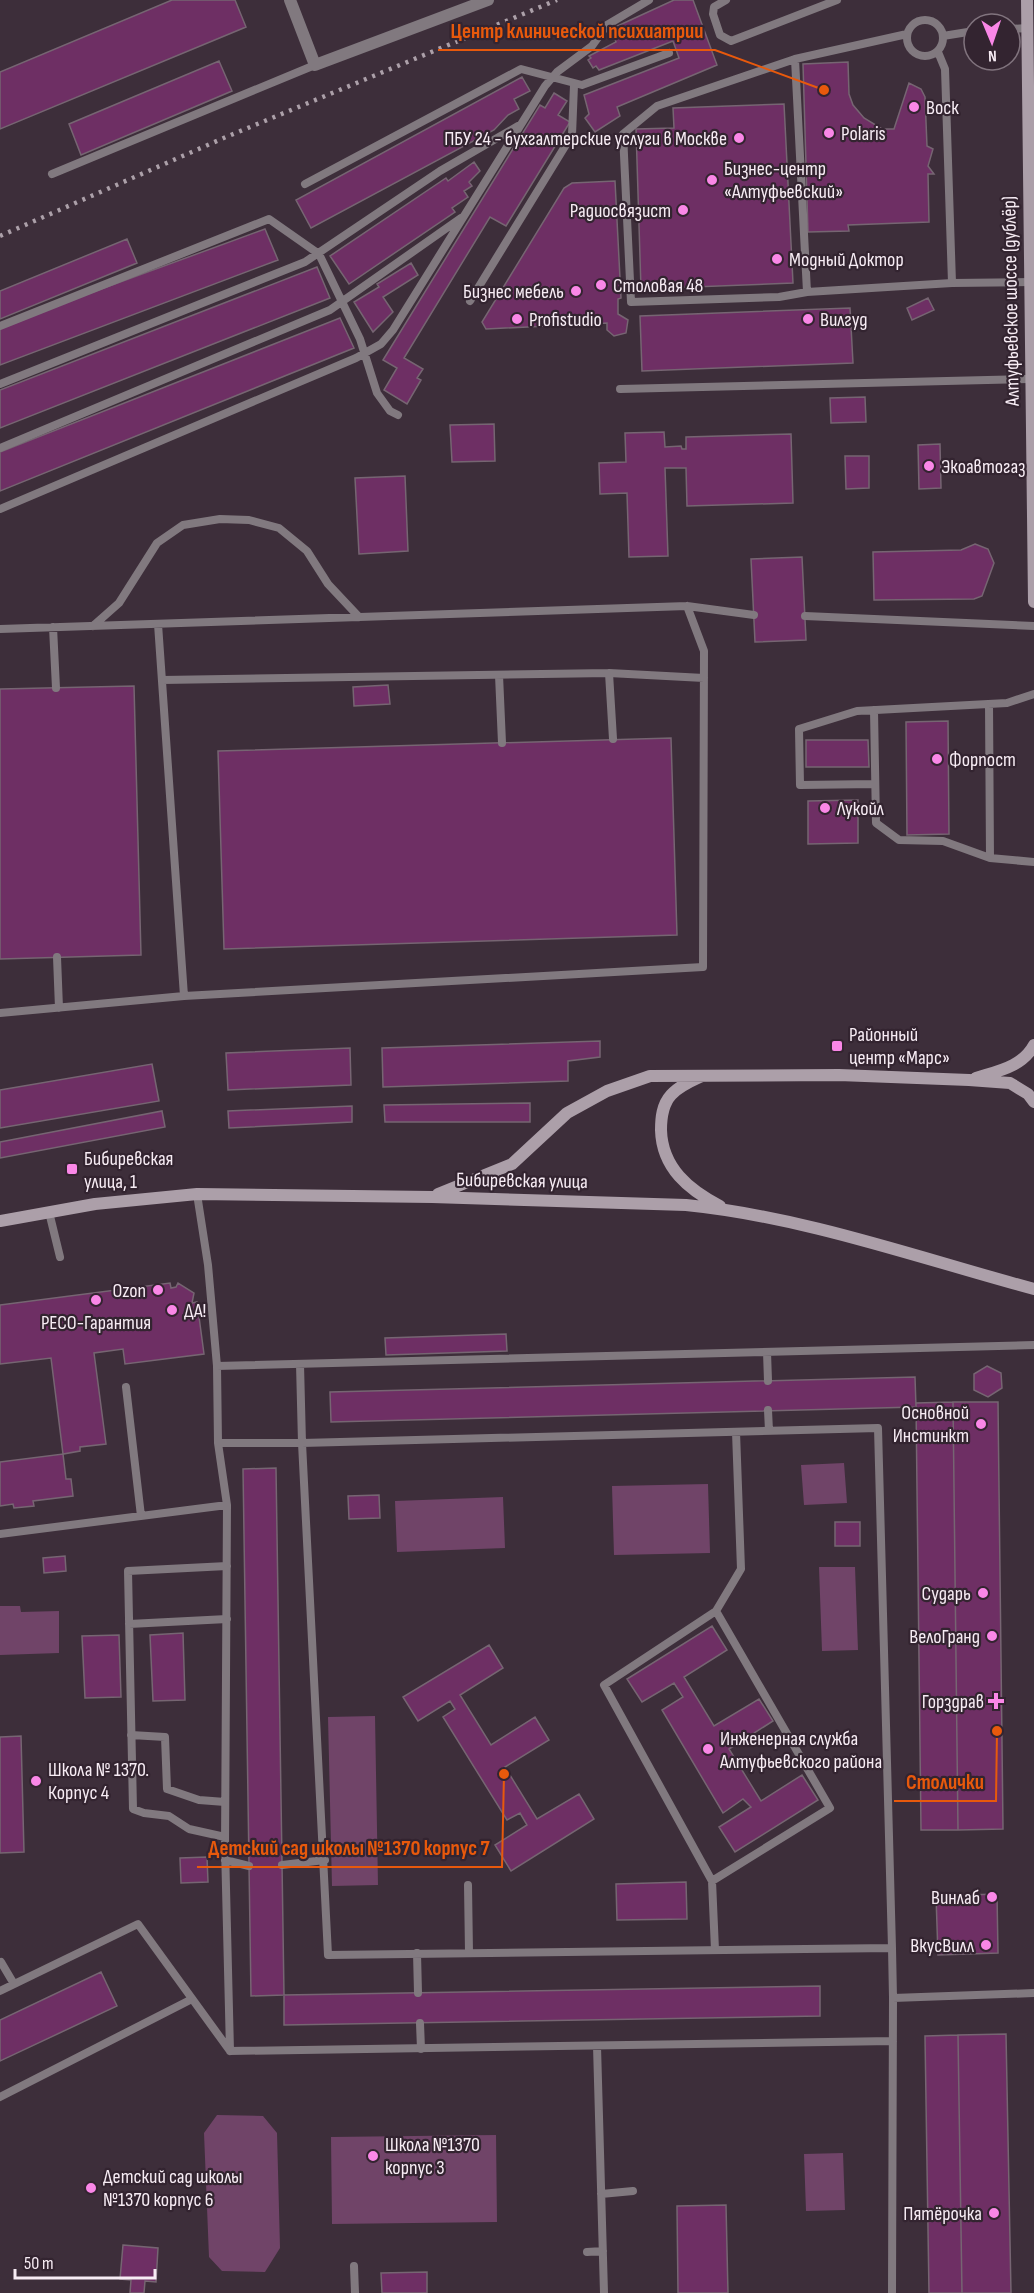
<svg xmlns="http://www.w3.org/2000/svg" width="1034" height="2293" font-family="'Sofia Sans Condensed',sans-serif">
<rect width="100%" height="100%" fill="#3d2e3a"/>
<path fill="#704468" d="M844,1463L847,1503L804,1505L801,1465Z
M708,1484L710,1553L614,1555L612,1486Z
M503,1497L505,1548L397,1552L395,1501Z
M819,1567H855L858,1650L822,1651Z
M0,1606H20L21,1612L59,1611V1653L0,1655Z
M375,1716L378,1885L332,1886L328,1717Z
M217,2115L263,2116L277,2133L280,2248L265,2272L222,2271L209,2257L204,2133Z
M496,2135L497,2222L332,2224L331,2137Z
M843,2153L845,2210L806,2211L804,2154Z"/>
<path fill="#6e2f64" stroke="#766572" stroke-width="1.5" d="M172,0H235L246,27L0,129V72Z
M674,0H693L717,65L617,107L620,116L595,132L585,118L589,114L584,95L679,58L673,41L599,70L596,66L593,68L588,60L591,58L589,56L616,42L611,29Z
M219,61L232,91L81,155L69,124Z
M848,62L849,94L853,105L864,118L882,129H894L909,83L921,89L925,97L927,146L933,149L928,166L934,174H928L929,222L848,225L849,231L808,232L803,64Z
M522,77L530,91L514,99L519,109L508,115L494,130L311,228L296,200Z
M554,93L567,101L558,115L570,122L506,226L490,217L404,358L423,369L417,378L421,380L407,404L384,390L397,368L383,360L540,105L545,108Z
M784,104L793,283L641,289L636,129L674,128L673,108Z
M474,162L480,171L469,182L472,186L464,191L468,197L452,208L455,212L349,284L330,256L446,178L448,181Z
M615,181L621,298L618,299V314L628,320L626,333L614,336L607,330V323L486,329L482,322L564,188L572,183Z
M265,229L278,260L0,365V326Z
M127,239L137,263L0,319V291Z
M411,263L418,275L383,297L393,312L373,332L354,302L379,287L377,284Z
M317,267L330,298L0,428V390Z
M928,298L934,310L912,320L907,308Z
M850,308L853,363L642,371L640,316Z
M340,318L354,348L0,491V452Z
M865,397L866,422L831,423L830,398Z
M494,424L495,461L452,462L450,425Z
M664,432L665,447L681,446L682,449H686V437L791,434L793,503L687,506L686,468H665L668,556L629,557L627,493L600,494L599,463L626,462L625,433Z
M940,444L941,488L919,489L918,445Z
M845,456H869V488L846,489Z
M405,476L408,551L359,554L355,478Z
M975,544L988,549L994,563L982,596L974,599L874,600L873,552L961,550Z
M802,557L806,640L755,642L751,559Z
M388,685L390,704L354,706L353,687Z
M134,686L141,955L0,959V689Z
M948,721L949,834L907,835L906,722Z
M671,738L677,935L224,949L218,751Z
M806,740H868L869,767H806Z
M858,800V843L808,844V801Z
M600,1041V1057L568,1061V1081L383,1087L382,1048Z
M350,1048L351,1085L228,1090L226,1053Z
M152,1064L159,1101L0,1128V1090Z
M530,1103V1122H385L384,1105Z
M352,1106V1122L229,1128L228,1111Z
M162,1111L165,1127L0,1158V1142Z
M170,1283L171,1288L176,1287L178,1283L194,1293L192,1303L197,1302L204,1354L125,1364L123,1349L94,1353L106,1444L80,1447V1451L63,1454L51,1358L0,1364V1305Z
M506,1334L507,1351L386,1355L385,1338Z
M987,1366L1001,1373L1002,1388L988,1397L974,1390V1374Z
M915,1377L916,1407L331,1422L330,1392Z
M953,1402L958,1830H921L916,1403Z
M953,1402H998L1003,1829L958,1830Z
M63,1454L66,1479H71L73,1496L33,1501L34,1506L14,1508L13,1504L0,1506V1462Z
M276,1468L284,1995L251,1996L243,1469Z
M379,1495L380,1518L349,1519L348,1496Z
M835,1522H860V1546H835Z
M65,1556L66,1571L44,1573L43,1558Z
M712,1626L727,1650L684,1677L714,1726L759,1699L773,1721L729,1749L761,1801L802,1775L818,1800L735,1852L719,1827L751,1807L743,1799L723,1813L662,1710L683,1697L674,1683L642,1702L627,1679Z
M183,1633L185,1700L153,1701L150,1635Z
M119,1635L121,1697L85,1698L82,1636Z
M489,1645L503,1668L460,1695L491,1745L535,1717L549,1740L505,1767L537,1819L579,1794L594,1819L511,1871L495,1845L527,1825L520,1813L507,1820L443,1717L455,1709L450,1701L418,1721L403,1697Z
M21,1736L24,1852L0,1853V1737Z
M207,1857L208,1882L181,1883L180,1858Z
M686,1882L687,1919L617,1920L616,1884Z
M997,1894L998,1953L938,1955L936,1896Z
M101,1972L117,2006L0,2061V2020Z
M820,1986V2016L284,2025V1995Z
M1006,2034L1011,2293H962L958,2035Z
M958,2035L962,2293H929L925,2036Z
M726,2205L728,2293H678L677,2206Z
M123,2245L158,2248L156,2282L145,2281L144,2293H130L131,2280L120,2279Z
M427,2272V2293H382L381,2273Z"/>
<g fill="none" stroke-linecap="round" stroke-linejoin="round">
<path stroke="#81797f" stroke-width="8" d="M726,0L714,7L713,14L720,35L731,41L837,0
M907 38a18 18 0 1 1 36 0a18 18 0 1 1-36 0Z
M1010,29L1027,28
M943,36L974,31
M938,52L945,69L952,283L1029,282
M795,59L657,106L623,134L631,302L779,297L807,292L795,59L907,34
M52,174L315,65
M305,184L521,69L582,85L669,53
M807,292L952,283
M470,301L572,135L574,85
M0,326L269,219L319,254L360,339L377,393L390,411L398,415
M0,384L305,262L440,171L518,126
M620,389L1030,379
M0,448L330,310L461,218
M0,509L356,358L381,344L393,330L545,86L557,72L592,46L607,25L649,0
M805,616L1034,626
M158,624L184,996
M93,626L119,603L157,543L183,525L220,519L249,520L279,528L307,551L328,584L359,617
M53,627L56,688
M0,629L687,606L754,615
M609,673L613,739
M499,675L502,743
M162,680L609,673L704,678
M989,704L990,858
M874,710L876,823L899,840L943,841L990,858L1034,862
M875,784L800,785L799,729L857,711L1007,703L1034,694
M57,957L59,1008
M0,1013L184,996L703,967L704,651L687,606
M197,1194L208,1265L217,1366L218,1443L227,1505L225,1847L230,2051L893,2041
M49,1212L60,1257
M767,1352L768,1381
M300,1364L302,1443L878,1428L892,1948
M217,1366L1034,1345
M126,1387L141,1516
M768,1410L769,1431
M218,1443H302L328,1955L892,1948L893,1998
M0,1534L227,1505
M129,1624L227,1619
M131,1735L165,1737L167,1789L199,1800L225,1802
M225,1837L189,1829L169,1816L144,1813L133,1809L128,1571L227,1566
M225,1860L249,1866
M282,1865L325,1860
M712,1881L830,1808L716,1611L741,1569L736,1432
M468,1885L469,1953
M715,1950L712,1881L604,1685L716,1611
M417,1953L418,1993
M1,1962L14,1984
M0,1991L138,1924L230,2051
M420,2023L421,2049
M597,2046L604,2293
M0,2097L192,1999
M601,2194L633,2191
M587,2252L603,2251
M354,2266L355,2293
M892,2293L893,1998L1034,1993"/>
<path stroke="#81797f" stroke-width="12" d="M290,0L315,65L488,0"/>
<path stroke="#ac9fa9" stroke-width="12" d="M1027,0L1034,602
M702,1076C691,1081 679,1086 671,1095C662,1105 661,1118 661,1130C662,1168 689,1190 720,1206
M976,1078C998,1071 1022,1067 1034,1045
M438,1194L512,1164L567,1113L607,1091L650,1076L839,1075L969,1080L1010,1083L1028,1094L1034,1102
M0,1221L95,1204L197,1194L432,1197L686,1205C805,1217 919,1258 1034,1289"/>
<path stroke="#aca0a9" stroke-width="4.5" stroke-dasharray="3 6" stroke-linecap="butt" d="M0,236L226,137L557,0"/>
</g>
<g fill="#fa87e7" stroke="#332430" stroke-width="2">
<circle cx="914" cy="107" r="6"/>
<circle cx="829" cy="133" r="6"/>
<circle cx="739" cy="138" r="6"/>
<circle cx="712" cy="180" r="6"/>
<circle cx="683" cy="210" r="6"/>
<circle cx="777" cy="259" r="6"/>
<circle cx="601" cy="285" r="6"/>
<circle cx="576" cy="291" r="6"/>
<circle cx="517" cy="319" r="6"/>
<circle cx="808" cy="319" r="6"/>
<circle cx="929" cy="466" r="6"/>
<circle cx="937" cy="759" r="6"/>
<circle cx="825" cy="808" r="6"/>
<rect x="831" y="1040" width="12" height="12" rx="3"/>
<rect x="66" y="1163" width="12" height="12" rx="3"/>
<circle cx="158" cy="1290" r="6"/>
<circle cx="96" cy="1300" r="6"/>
<circle cx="172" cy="1310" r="6"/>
<circle cx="981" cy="1424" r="6"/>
<circle cx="983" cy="1593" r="6"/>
<circle cx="992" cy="1636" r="6"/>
<path d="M993 1692h6v6h6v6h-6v6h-6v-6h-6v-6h6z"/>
<circle cx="708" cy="1749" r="6"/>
<circle cx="36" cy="1781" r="6"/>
<circle cx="992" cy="1897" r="6"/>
<circle cx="986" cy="1945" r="6"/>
<circle cx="373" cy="2156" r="6"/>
<circle cx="91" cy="2188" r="6"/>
<circle cx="994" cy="2213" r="6"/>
</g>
<g text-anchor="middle" stroke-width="4.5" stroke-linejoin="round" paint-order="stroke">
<g font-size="20" fill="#f7ecf4" stroke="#332430" text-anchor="start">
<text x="926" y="114">Воск</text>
<text x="841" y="140">Polaris</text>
<text x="727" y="145" text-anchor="end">ПБУ 24 - бухгалтерские услуги в Москве</text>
<text x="724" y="175">Бизнес-центр<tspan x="724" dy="23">«Алтуфьевский»</tspan></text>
<text x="671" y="217" text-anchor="end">Радиосвязист</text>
<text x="789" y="266">Модный Доктор</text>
<text x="613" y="292">Столовая 48</text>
<text x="564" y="298" text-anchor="end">Бизнес мебель</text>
<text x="529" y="326">Profistudio</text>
<text x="820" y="326">Вилгуд</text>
<text x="941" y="473">Экоавтогаз</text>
<text x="949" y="766">Форпост</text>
<text x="837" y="815">Лукойл</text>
<text x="849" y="1041">Районный<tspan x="849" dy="23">центр «Марс»</tspan></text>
<text x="84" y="1165">Бибиревская<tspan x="84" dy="23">улица, 1</tspan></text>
<text x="146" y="1297" text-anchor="end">Ozon</text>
<text x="184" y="1317">ДА!</text>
<text x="96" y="1329" text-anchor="middle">РЕСО-Гарантия</text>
<text x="969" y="1419" text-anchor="end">Основной<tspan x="969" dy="23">Инстинкт</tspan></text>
<text x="971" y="1600" text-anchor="end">Сударь</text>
<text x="980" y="1643" text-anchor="end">ВелоГранд</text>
<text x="984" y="1708" text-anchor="end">Горздрав</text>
<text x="720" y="1745">Инженерная служба<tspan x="720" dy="23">Алтуфьевского района</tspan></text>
<text x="48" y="1776">Школа № 1370.<tspan x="48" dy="23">Корпус 4</tspan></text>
<text x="980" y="1904" text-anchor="end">Винлаб</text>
<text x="974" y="1952" text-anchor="end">ВкусВилл</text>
<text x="385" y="2151">Школа №1370<tspan x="385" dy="23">корпус 3</tspan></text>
<text x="103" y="2183">Детский сад школы<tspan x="103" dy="23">№1370 корпус 6</tspan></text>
<text x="982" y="2220" text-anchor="end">Пятёрочка</text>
</g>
<g font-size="20" fill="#f7ecf4" stroke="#332430">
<text transform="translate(1010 301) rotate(-91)" y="7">Алтуфьевское шоссе (дублёр)</text>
<text transform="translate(522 1180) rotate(1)" y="7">Бибиревская улица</text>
</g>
</g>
<path fill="none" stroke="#e8590c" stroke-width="2" d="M824 90L715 50H438M997 1731L996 1801H894M504 1774L502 1867H197"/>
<g fill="#e8590c" stroke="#332430" stroke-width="2">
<circle cx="824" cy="90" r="6"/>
<circle cx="997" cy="1731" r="6"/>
<circle cx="504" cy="1774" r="6"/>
</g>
<g font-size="21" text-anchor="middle" font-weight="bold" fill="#e8590c" stroke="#332430" stroke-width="4.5" stroke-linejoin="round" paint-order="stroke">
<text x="577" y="38">Центр клинической психиатрии</text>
<text x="945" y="1789">Столички</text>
<text x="349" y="1855">Детский сад школы №1370 корпус 7</text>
</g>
<g transform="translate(992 42) rotate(178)"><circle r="28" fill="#332430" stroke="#81747e" stroke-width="1.5"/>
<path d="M0-4.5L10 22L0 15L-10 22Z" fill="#fa87e7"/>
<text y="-9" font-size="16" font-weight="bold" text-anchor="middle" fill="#f7ecf4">N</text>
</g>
<path d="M15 2269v9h140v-9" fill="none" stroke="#f7ecf4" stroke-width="3"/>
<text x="24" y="2269" font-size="18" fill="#f7ecf4" stroke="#332430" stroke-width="4.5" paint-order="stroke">50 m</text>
</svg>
